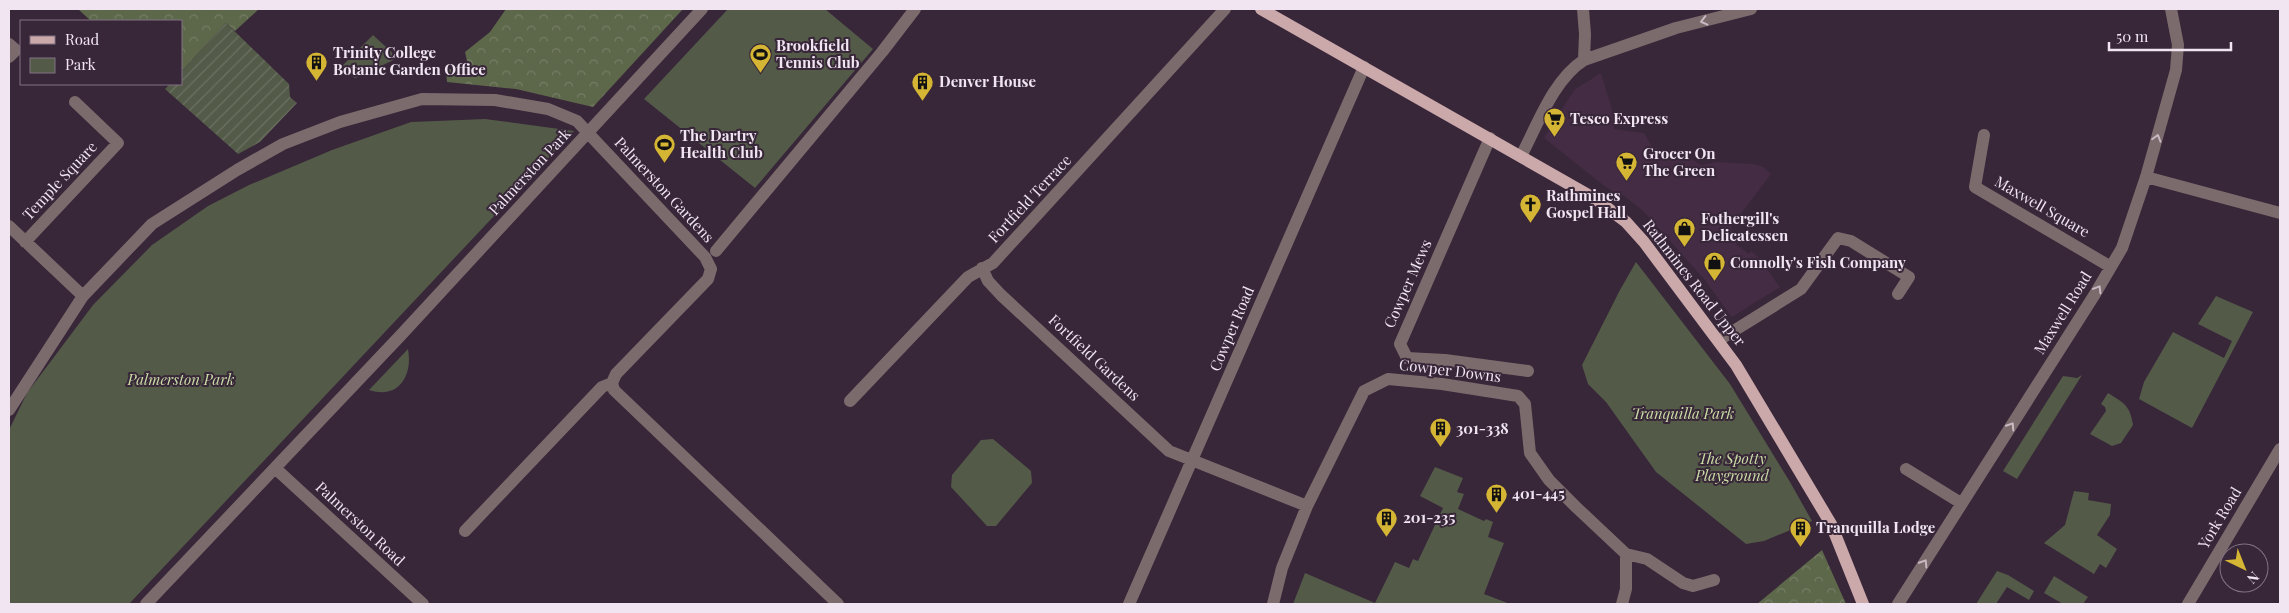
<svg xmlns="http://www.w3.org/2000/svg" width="2289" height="613" font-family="'Playfair Display',serif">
<defs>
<pattern id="forest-crowns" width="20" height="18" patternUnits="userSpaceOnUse" patternTransform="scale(1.25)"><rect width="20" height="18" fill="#5d684a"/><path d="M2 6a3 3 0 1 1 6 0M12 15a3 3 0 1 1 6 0" fill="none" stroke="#757d65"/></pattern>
<pattern id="garden-furrows" width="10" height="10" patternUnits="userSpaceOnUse" patternTransform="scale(1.25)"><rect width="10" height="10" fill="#535a48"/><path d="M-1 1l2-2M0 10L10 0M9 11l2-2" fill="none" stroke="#6c7263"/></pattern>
</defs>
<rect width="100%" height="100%" fill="#382639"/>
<path fill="#432c44" d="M1601,73L1615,119L1614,129L1644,133L1652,147L1685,155L1701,165L1716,162L1754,164L1763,167L1771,174L1731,227L1737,245L1749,254L1751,251L1766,264V268L1780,287L1732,317L1730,315L1704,279L1643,211L1623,195L1621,197L1603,185L1544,138L1574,90Z"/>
<path fill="#535a48" d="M728,9H825L873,49L755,188L644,99Z
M373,35L398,58L355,78L340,68Z
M485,119L574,131L129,604H9V430L27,393L93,305L152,245L208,206L249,185L332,150L411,122Z
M1636,262L1730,384L1790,482L1812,521L1764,541L1746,544L1656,472L1606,402L1588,384L1582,365L1620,290Z
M2216,296L2253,312L2192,428L2139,399L2144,382L2173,332L2224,358L2232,341L2198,324Z
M408,349C413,375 399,400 369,390Z
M2082,375L2017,479L2003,471L2063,376L2077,378Z
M2108,393C2124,403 2130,405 2133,425L2121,443L2112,446L2090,434L2106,411L2105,407L2101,404Z
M993,439L1031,471L1032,483L996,526H987L951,487L952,475L981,440Z
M1435,467L1463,478L1457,492L1464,494L1458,509L1484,521L1486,519L1493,522L1488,537L1504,543L1484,594L1510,604H1293L1305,573L1375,603L1395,562L1409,568L1413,559L1418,561L1443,508L1420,496Z
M2074,491L2089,493L2088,500L2111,504L2110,515L2097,535L2117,549L2106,568L2100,564L2094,574L2044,543L2065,525Z
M1997,571L2008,575L2034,591L2029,600L2007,587L1996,604H1976Z
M2054,576L2088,597L2083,604H2063L2044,593Z"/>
<path fill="url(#forest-crowns)" d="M78,9H259L235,31L226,23L181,72V21H91Z
M506,9H683L593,107L516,89L447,82L446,70L468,65L465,52L490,32Z
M1822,550L1846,604H1757Z"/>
<path fill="url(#garden-furrows)" d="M226,23L289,84L290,97L297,103L260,142L238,154L165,89L170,84H181V72Z"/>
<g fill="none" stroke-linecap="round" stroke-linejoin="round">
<path stroke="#7c6b6c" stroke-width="12" d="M1583,9L1585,34L1584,60
M9,44L16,50L9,57
M1984,135L1975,187L2111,267
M1490,138L1400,344L1407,358L1445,360L1528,371
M1521,156C1538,124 1553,80 1584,60L1676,28L1751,9
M2146,177L2280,213
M9,226L83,296
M25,242L118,143L75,102
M716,251L882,52L915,9
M982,268L988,281L1001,295L1169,451L1307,506
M1719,340L1801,289L1838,238L1851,241L1909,277L1898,294
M850,401L968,277L993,263L1225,9
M9,410L83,296L152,224L237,170L283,144L340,122L422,99L495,100L548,109L577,121L588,133L705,257L711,269L708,279L616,374L612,383L614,390L838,604
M275,468L423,604
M1906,469L1961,503
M465,531L602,387L612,383
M146,604L401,335L702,9
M1129,604L1364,67
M1273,604L1282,568L1307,506L1364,391L1388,379L1442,384L1518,396L1525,404L1530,453L1549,480L1576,507L1626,554L1647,559L1683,583L1693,586L1714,580
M1622,604L1626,589V554
M1898,604L2095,294L2122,248L2146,177L2176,70L2178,45L2171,9
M2188,604L2280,449"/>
<path stroke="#cba8aa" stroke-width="12" d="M1261,9L1597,200L1626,222L1644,242L1736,365L1831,524L1863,604"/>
</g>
<defs><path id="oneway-chevron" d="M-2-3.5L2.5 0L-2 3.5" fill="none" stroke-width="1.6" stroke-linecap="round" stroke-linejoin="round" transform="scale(1.25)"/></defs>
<g stroke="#c8bac3">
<use href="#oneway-chevron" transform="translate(1704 21) rotate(166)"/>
<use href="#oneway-chevron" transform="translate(2157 138) rotate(-74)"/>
<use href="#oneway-chevron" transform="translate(2098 289) rotate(-59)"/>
<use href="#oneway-chevron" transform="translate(2011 426) rotate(-57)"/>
<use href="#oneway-chevron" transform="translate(1924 563) rotate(-58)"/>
</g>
<defs>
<symbol id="stadium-pin" viewBox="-11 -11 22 30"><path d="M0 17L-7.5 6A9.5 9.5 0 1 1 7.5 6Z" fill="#d5b534" stroke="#382639"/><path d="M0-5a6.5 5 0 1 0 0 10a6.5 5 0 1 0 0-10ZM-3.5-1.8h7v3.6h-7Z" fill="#111"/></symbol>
<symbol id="building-pin" viewBox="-11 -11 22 30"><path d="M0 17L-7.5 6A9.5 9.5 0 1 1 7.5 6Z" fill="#d5b534" stroke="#382639"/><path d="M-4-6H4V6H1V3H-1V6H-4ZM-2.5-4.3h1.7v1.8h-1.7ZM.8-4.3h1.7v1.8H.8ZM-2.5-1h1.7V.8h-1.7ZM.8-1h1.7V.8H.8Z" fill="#111"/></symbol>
<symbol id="supermarket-pin" viewBox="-11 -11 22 30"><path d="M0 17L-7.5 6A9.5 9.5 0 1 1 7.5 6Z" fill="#d5b534" stroke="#382639"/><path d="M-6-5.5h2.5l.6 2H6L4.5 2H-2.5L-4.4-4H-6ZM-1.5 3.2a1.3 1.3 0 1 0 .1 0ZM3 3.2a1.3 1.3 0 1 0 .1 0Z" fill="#111"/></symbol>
<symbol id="church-pin" viewBox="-11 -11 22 30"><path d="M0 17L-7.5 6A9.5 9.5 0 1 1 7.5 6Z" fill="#d5b534" stroke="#382639"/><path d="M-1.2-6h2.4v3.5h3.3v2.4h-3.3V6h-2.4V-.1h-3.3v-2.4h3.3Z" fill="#111"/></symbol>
<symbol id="shop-pin" viewBox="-11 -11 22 30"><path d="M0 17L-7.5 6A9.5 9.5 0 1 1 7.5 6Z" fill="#d5b534" stroke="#382639"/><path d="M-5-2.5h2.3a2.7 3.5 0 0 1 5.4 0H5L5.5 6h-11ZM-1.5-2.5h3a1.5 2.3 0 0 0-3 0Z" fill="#111"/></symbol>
</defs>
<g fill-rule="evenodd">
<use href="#stadium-pin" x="748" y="42" width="25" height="34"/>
<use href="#building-pin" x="304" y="50" width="25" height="34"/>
<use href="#building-pin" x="910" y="70" width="25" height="34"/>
<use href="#supermarket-pin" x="1542" y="106" width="25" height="34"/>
<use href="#stadium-pin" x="652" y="132" width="25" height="34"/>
<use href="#supermarket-pin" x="1614" y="150" width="25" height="34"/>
<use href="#church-pin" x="1518" y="192" width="25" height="34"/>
<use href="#shop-pin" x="1672" y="216" width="25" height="34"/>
<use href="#shop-pin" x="1702" y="250" width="25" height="34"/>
<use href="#building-pin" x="1428" y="416" width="25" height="34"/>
<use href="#building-pin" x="1484" y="482" width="25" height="34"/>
<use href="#building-pin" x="1374" y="506" width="25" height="34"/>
<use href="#building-pin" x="1788" y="516" width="25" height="34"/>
</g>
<g text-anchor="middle" stroke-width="4" stroke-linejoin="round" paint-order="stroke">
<g font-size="15" font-weight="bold" fill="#f1e5f2" stroke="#382639" text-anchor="start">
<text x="776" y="51">Brookfield<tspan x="776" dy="17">Tennis Club</tspan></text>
<text x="333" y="58">Trinity College<tspan x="333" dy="17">Botanic Garden Office</tspan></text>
<text x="939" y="87">Denver House</text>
<text x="1570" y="124">Tesco Express</text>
<text x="680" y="141">The Dartry<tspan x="680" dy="17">Health Club</tspan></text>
<text x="1643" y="159">Grocer On<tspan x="1643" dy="17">The Green</tspan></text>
<text x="1546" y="201">Rathmines<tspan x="1546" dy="17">Gospel Hall</tspan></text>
<text x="1701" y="224">Fothergill's<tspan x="1701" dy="17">Delicatessen</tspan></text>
<text x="1730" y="268">Connolly's Fish Company</text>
<text x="1456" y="434">301-338</text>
<text x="1512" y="499">401-445</text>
<text x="1403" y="523">201-235</text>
<text x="1816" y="533">Tranquilla Lodge</text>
</g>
<g font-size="15" fill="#f1e5f2" stroke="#382639">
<text transform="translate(530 172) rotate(-47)" y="5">Palmerston Park</text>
<text transform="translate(60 181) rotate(-47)" y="5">Temple Square</text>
<text transform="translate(664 190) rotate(47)" y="5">Palmerston Gardens</text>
<text transform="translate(1030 199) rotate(-47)" y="5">Fortfield Terrace</text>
<text transform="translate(2042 207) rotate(30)" y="5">Maxwell Square</text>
<text transform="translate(1694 283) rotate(52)" y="5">Rathmines Road Upper</text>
<text transform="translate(1408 284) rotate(-66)" y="5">Cowper Mews</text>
<text transform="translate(2063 313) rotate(-58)" y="5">Maxwell Road</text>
<text transform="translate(1232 329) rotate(-67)" y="5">Cowper Road</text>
<text transform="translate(1094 358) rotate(43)" y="5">Fortfield Gardens</text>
<text transform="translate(1450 371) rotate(7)" y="5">Cowper Downs</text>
<text transform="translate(2220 518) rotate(-59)" y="5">York Road</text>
<text transform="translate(360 524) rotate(43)" y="5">Palmerston Road</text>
</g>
<g font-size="15" font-style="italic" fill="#c9dda5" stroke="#382639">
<text x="181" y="385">Palmerston Park</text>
<text x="1683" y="419">Tranquilla Park</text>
<text x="1732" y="464">The Spotty<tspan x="1732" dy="17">Playground</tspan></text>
</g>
</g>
<rect width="2289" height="613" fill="none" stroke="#f1e5f2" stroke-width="20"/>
<rect x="20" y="20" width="162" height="65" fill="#382639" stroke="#827283"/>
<rect x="30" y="36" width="25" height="8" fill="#cba8aa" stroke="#827283"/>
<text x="65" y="45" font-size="15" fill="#f1e5f2">Road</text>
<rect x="30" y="58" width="25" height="15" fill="#535a48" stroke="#827283"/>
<text x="65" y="70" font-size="15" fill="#f1e5f2">Park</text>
<g transform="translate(2244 568) rotate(137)"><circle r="24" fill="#382639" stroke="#827283"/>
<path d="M0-4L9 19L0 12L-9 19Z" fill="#d5b534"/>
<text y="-8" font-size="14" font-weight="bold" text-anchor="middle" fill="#f1e5f2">N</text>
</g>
<path d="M2109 42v8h122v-8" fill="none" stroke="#f1e5f2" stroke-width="2.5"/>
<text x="2116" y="42" font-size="15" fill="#f1e5f2" stroke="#382639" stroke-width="4" paint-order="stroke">50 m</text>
</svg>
